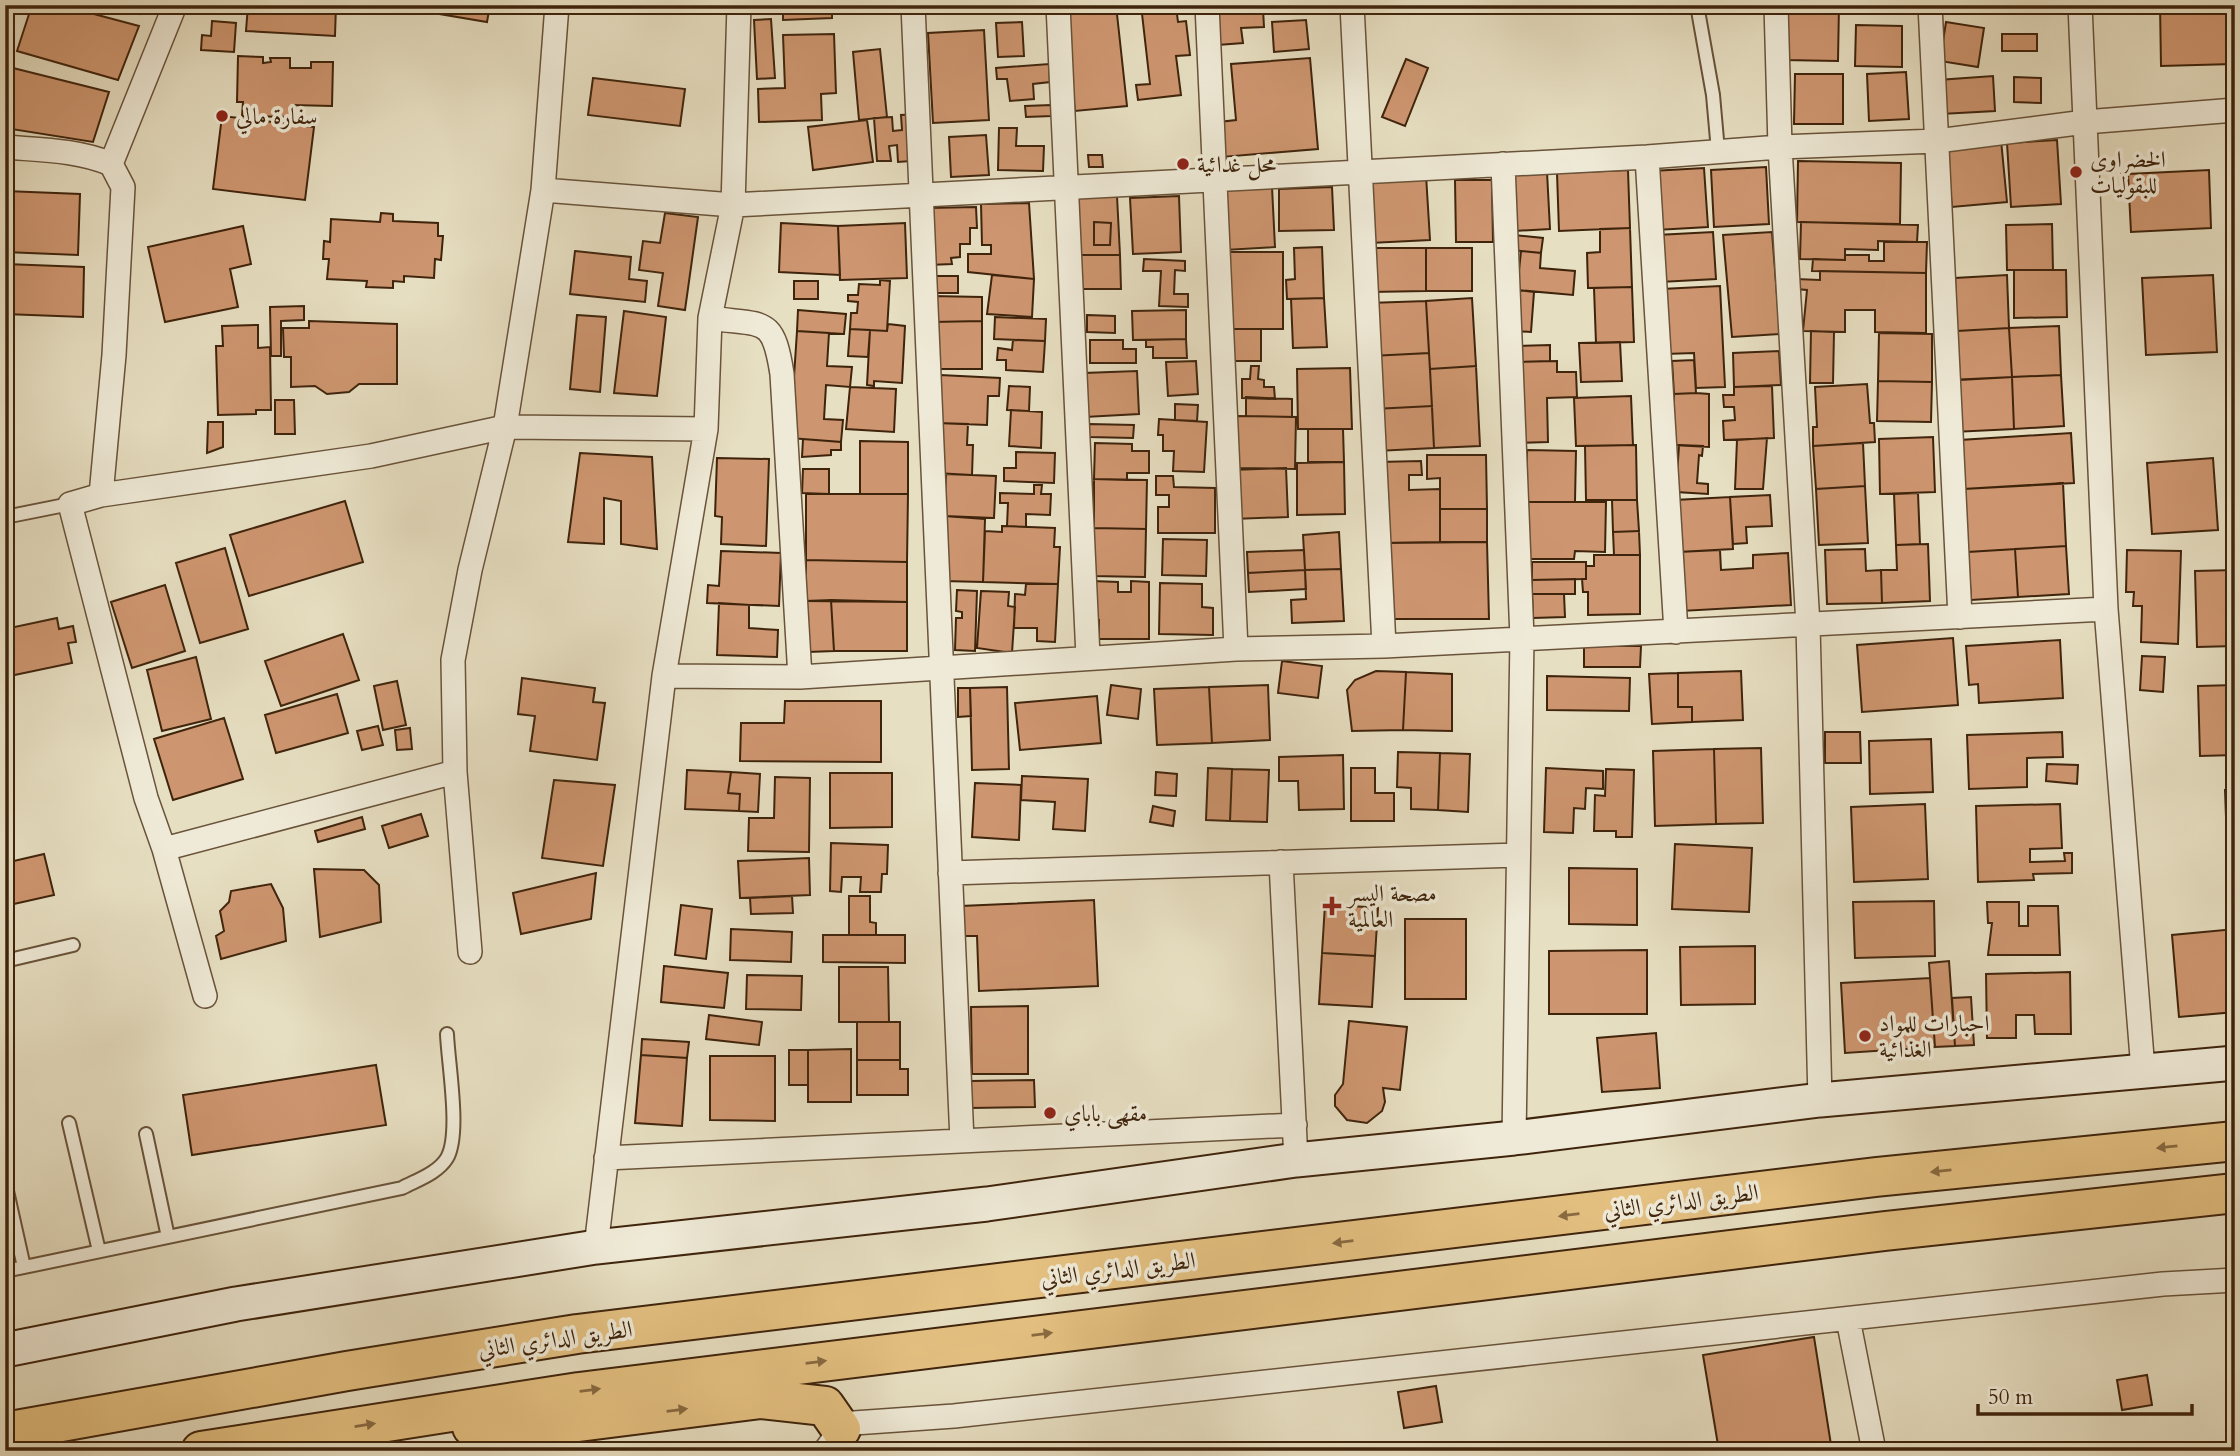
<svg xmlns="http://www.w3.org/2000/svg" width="2240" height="1456" font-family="Cardo,Amiri,serif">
<rect width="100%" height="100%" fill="#e7dfc2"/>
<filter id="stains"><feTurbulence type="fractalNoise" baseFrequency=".00286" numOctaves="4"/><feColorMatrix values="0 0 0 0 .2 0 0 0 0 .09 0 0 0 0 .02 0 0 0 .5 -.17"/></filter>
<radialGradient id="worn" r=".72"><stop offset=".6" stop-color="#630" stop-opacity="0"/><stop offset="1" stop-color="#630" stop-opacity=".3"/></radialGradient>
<path fill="#ce9670" stroke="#3f240c" stroke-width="2" d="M32,5H60L139,26L118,80L17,51Z
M100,5H143L140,14Z
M248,5H336L335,36L246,31Z
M386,5H490L487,22Z
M783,5H832V18L783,20Z
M849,5H879V12L849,13Z
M940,5H970V10L941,13Z
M1063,5H1116L1127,106L1075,111Z
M1141,5H1184L1176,6L1178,22L1186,21L1190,55L1176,56L1181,95L1138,100L1136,85L1150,84Z
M1785,5H1839L1838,61L1784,60Z
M1858,5H1894L1893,13L1858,11Z
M2160,5H2231L2233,64L2161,66Z
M1263,9L1264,27L1241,28L1243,43L1218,45L1215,13Z
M771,19L775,78L757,79L754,20Z
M1306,20L1309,49L1274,52L1272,22Z
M212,21L236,23L234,52L201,50L202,35L211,36Z
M1022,22L1024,56L998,57L996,23Z
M1946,22L1984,28L1978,67L1940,61Z
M1856,25L1902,26V67L1855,66Z
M984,30L989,120L933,123L928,33Z
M834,34L836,93L821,94L822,120L759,122L758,89L785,88L783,35Z
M2002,34H2037V51H2002Z
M880,49L887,117L859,120L853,52Z
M238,56L263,57V63L271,62L270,58H290V68H311V62H333L332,106L292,105L291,117L242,116L243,102H237Z
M1310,58L1318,149L1222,157L1219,122L1236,120L1231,64Z
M1406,59L1428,68L1405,126L1382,117Z
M1049,64L1050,82L1033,84L1034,99L1010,101L1007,79H997L996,68Z
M5,66L109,92L93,142L5,128Z
M1906,72L1909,119L1869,121L1867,74Z
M1795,74H1843V124H1794Z
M1993,76L1995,111L1941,114L1938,80Z
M2014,77L2041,78V103L2014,102Z
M593,78L685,89L680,126L588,115Z
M1051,105L1052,116L1026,117L1025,106Z
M920,114L924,160L898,162L897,145L889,146L891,161H877L874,118L892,117L893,131L902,130L901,115Z
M222,116L314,127L305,200L213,189Z
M867,120L873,162L813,170L808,127Z
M999,128H1017L1016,146H1044L1043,171L998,170Z
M986,135L989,175L951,177L949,137Z
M2001,140L2007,202L1952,207L1946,145Z
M2057,140L2061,204L2011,207L2007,143Z
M1088,155H1102L1103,167H1089Z
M1798,161L1901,163L1900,224L1797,222Z
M1766,167L1769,224L1714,227L1711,170Z
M1704,168L1708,227L1656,230L1652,171Z
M1628,170L1630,228L1559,231L1557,173Z
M2209,170L2211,228L2131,232L2128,174Z
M1547,172L1550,229L1515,231L1511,175Z
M1426,175L1430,240L1370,243L1366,178Z
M1455,180H1492L1493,242H1456Z
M1272,187L1275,247L1225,250L1222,190Z
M1332,187L1334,230L1279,231V189Z
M5,191L80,194L78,255L5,252Z
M1070,196H1117L1120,255H1072Z
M1179,196L1181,252L1133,254L1130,198Z
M1029,203L1034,279L968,272V254H991V245H982L981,204Z
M976,207L977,228H970V244H960V257L951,258L952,264L929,265L928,208Z
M381,213L393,214V221L438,223V236H443L441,260L435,259L434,278L404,276V282L393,281V288L366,287L367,281L327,279L329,259H323L324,241L330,242L331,219L380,222Z
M665,213L698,217L685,310L658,306L663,273L639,270L643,241L660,243Z
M1094,222L1111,223L1110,245H1094Z
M1801,222L1918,225L1917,242L1878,241V250L1845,249V260L1800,259Z
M781,223L838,226L840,275L779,272Z
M905,223L907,278L840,280L838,226Z
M2052,224L2053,270H2007L2006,225Z
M243,226L251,264L230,269L238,307L165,322L148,247Z
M1630,228L1632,287L1588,288L1587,253L1600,252V229Z
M1713,232L1716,279L1660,282L1657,235Z
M1772,232L1780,334L1732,337L1723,235Z
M1513,235L1543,238L1541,253L1512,250Z
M1884,242H1927L1926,273L1812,271L1813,259L1845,260V255H1869V261H1884Z
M1322,247L1324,298L1287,299L1286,280L1295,279L1294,248Z
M1370,248H1426V291L1370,292Z
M1426,248H1472V291H1426Z
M575,251L631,257L629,279L647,281L645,302L570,294Z
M1521,251L1541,253L1540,268L1575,271L1573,295L1517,290Z
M1226,252H1283V329H1226Z
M1079,255H1120L1121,289H1079Z
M1144,259L1185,261V271L1175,270L1174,294H1188V307L1159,306L1161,271H1143Z
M5,264L84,267L83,317L5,314Z
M2014,270H2066L2067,317L2014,318Z
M1820,271L1926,273V333L1875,332V310H1845V332L1803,331L1807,290L1796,289V279L1820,280Z
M992,275L1034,279L1032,317L987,314Z
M2007,275L2009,328L1957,331L1955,278Z
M2213,275L2217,352L2146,355L2142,278Z
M933,276H958V293H933Z
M880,280L890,281L887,331L850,329L851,313H857L858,302L848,301V295H858L859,284L880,285Z
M794,281H818V299H794Z
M1720,286L1725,387L1696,388L1694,353L1665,354L1662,289Z
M1632,287L1634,342L1596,343L1594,288Z
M1519,290L1534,292L1531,332L1516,331Z
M932,296L982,297V321L932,322Z
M1324,298L1327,347L1293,348L1291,299Z
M1472,298L1476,366L1430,369L1426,301Z
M1426,301L1429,353L1371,356L1369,303Z
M304,306V320L281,321V356H271L270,307Z
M798,310L846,314L844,334L797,331Z
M1186,310V339L1133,340L1132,311Z
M624,311L666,317L657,396L614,393Z
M577,315L606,317L600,392L570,389Z
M1087,315L1115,316V333L1087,332Z
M995,317L1046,319L1045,341L994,339Z
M309,321L397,324V384H359L349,392L327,394L315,386L291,387V357H284L283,328H309Z
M982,321V369H932V322Z
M888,324L905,326L902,383L874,381V386L867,385L870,330L887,331Z
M258,325V348L270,347L271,410H256V414L218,415L216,346H223L222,326Z
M2059,326L2061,375L2012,377L2009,328Z
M2009,328L2012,377L1960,380L1957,331Z
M850,329L870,330L868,357L848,356Z
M1233,329H1261V361H1233Z
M797,331L829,333L827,366L852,367L850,387L826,385L824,419L843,420L841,442L790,438Z
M1811,331L1834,332L1833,383H1810Z
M1879,333L1932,334V382L1878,381Z
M1186,339L1187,358H1153V347H1146V340Z
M1013,340L1045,341L1043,372L1006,370V360H997L998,348L1012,350Z
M1090,340H1123V349H1136V363H1090Z
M1620,342L1622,381L1581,382L1579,343Z
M1550,345V361L1512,362V346Z
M1779,351L1781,385L1734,387L1733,353Z
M1429,353L1432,406L1374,409L1371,356Z
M1694,360L1696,393L1674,394L1672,361Z
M1196,361L1198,394L1168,396L1166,362Z
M1557,361V372H1576L1577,397L1547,398L1548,442L1520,443L1518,362Z
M1251,366H1259L1258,379L1264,380V387H1274L1275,399L1242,398V379H1250Z
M1476,366L1480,446L1434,448L1430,369Z
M1350,368L1352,429H1298L1297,369Z
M1137,371L1139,414L1085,417L1084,373Z
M940,375L1000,378L999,396H988L987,425L937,423Z
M2061,375L2064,426L2014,429L2012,377Z
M2012,377L2014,429L1953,432L1950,380Z
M1878,381L1932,382L1931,422L1877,421Z
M1867,384L1870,423H1874L1875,442L1813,446V427H1817L1815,387Z
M1009,386L1030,387L1029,411L1007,410Z
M1772,386L1774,438L1724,440L1723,421L1735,420L1734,407H1724L1723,395H1734V387Z
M850,387L896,389L894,432L846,429Z
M1696,393L1709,394V447L1673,445L1674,394Z
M1631,396L1633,445L1576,446L1574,398Z
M1246,397L1292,399V417L1246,416Z
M275,400H294L295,434H275Z
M1175,404L1198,405L1197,421L1175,420Z
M1432,406L1434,448L1377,451L1374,409Z
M1011,410L1042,412L1041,448L1009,446Z
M1237,416L1296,417L1295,469L1237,468Z
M1159,419L1207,422L1204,472L1173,471L1174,451H1163V435H1158Z
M208,422H223V447L207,453Z
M937,423L968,424L967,445H973L972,475L935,473Z
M1089,424L1134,425L1133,438L1089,437Z
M1308,429H1343L1344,462H1308Z
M2071,433L2074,483L1964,489L1960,440Z
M1933,437L1935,492L1880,494L1879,439Z
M1767,438L1763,489H1735L1737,440Z
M803,439L841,442V450H831V455L802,457Z
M860,441L908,442V494H860Z
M1095,443L1132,444V451H1149V473H1127V480L1094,479Z
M1863,443L1865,486L1816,489L1813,446Z
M1636,445L1637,500H1586L1585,446Z
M1679,445L1703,446L1702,456L1699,455L1697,483L1708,484V494L1676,492Z
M1527,450L1576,451L1575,502H1526Z
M1016,452L1055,453L1054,483L1004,481V468H1016Z
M580,453L652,457L657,549L621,544V501L604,498V544L568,542Z
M1427,455H1486L1487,509H1440V478L1427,479Z
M717,458L769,459L766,546L721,544L722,517L715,516Z
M2213,458L2218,530L2152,534L2147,463Z
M1421,461L1422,475H1409V490L1440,489V542L1381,543L1378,462Z
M1344,462L1345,514L1297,515V463Z
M1286,468L1288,517L1233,519L1231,470Z
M803,469H829V494L802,493Z
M946,474L996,476L994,518L944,516Z
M1156,476H1173L1174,487L1215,488V533H1158V507H1169V495H1156Z
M1094,479L1147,480L1146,529L1094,528Z
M2063,483L2066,546L1968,552L1964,489Z
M1034,485H1042L1041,494H1051L1050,515L1026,514V527L1007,526L1008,503H1000V493L1034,494Z
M1865,486L1868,543L1819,545L1816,489Z
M1918,493L1920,544L1896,545L1894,494Z
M806,494H908L907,562L806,560Z
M1770,495L1772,526L1746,527L1747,543L1733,544L1730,497Z
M1730,497L1733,549L1678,552L1675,500Z
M1612,500H1637L1639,531L1613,532Z
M345,501L363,562L249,596L230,535Z
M1526,502H1606L1605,552L1575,551L1574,559H1524Z
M1440,509H1487V542H1440Z
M944,516L985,519L983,582L943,581Z
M1002,526L1055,528L1054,547H1060L1058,584L983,582L985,531L1002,532Z
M1094,528L1146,529L1145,577L1093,576Z
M1639,531L1640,555H1614L1613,532Z
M1339,532L1341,569L1305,570L1303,535Z
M1163,539L1207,540L1206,576L1162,575Z
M1487,542L1489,619H1386L1385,543Z
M1928,544L1930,601L1882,603L1881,570H1897L1896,545Z
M2066,546L2069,594L2018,597L2015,549Z
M225,548L248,629L200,643L176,563Z
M1865,549L1866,571L1881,570L1882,603L1827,604L1825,550Z
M2015,549L2018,597L1971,600L1968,552Z
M1304,550L1305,570L1248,573L1247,552Z
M1720,550L1721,570L1753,568V555L1788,553L1791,605L1681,611L1678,552Z
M2127,550L2181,551L2178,644L2141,642L2142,606H2133L2134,592H2126Z
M721,551L781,553L779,606L707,603L708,585L719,586Z
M1594,555H1640V614L1588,615V592H1583L1582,579H1586V566H1594Z
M806,560L907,562V602L806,601Z
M1532,562H1586V579L1532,580Z
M1341,569L1344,621L1292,623L1291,600L1306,599L1305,570Z
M1305,570L1306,589L1249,592L1248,573Z
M2235,570V646L2197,647L2195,571Z
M1575,579V594H1532V580Z
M1092,581L1118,582V592H1131V581L1149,582V639H1099V620H1092Z
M1160,583L1202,584V607L1213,608V635L1159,634Z
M1026,584H1058L1055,642L1037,641V628H1014L1015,594L1025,595Z
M165,585L185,651L132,668L111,602Z
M957,590L977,591L975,651L955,650L956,618H962V612L956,611Z
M981,591L1009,592L1008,606L1015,607L1012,653L977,648Z
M1532,594H1564L1565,617L1533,618Z
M831,600L907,602V651H834Z
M831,600L834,651L808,652L806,601Z
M719,603L749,605V628L778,630L777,657L717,655Z
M57,618L59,629L73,626L76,642L68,643L72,663L5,677V629Z
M343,634L359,680L281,706L265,661Z
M1953,638L1958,705L1862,712L1857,645Z
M2060,640L2063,698L1979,703L1978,684L1969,685L1966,646Z
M1584,646H1641L1640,667H1584Z
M2142,656L2165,657L2163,692L2140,690Z
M196,657L211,719L162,731L147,670Z
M1282,661L1322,666L1318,698L1278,693Z
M1376,671L1406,672L1403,730L1352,731L1347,690L1355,680Z
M1741,671L1743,720L1692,722V707H1678V673Z
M1406,672L1452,674V731L1403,730Z
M1678,673V707H1692V722L1652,724L1649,674Z
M1547,676L1630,678L1629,711L1547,710Z
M522,678L595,688L593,702L605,703L597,760L530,751L535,716L518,714Z
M397,681L406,725L383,730L374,686Z
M1111,685L1141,689L1138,719L1107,715Z
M1268,685L1270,740L1212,743L1209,687Z
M2235,685V755L2200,756L2198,686Z
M1007,687L1009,769L972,770L970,688Z
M1209,687L1212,743L1157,745L1154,689Z
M958,688H970L971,716L958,717Z
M337,694L348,733L276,753L265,715Z
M1097,696L1101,743L1020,750L1015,703Z
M785,701H881V762L740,761L741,723H784Z
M224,718L243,779L173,800L154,739Z
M378,726L383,745L362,750L357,731Z
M410,728L412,749L397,750L395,730Z
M1825,732H1860L1861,763H1825Z
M2062,732L2063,757L2027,758V787L1969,789L1967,735Z
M1931,739L1933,792L1870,794L1869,741Z
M1761,748L1763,823L1716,824L1714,749Z
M1714,749L1716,824L1655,826L1653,751Z
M1398,752L1440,753L1438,810L1411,809V788L1397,787Z
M1440,753L1470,754L1468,812L1438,810Z
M1343,755L1344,809L1299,810L1298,781H1279V757Z
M2047,764L2078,765L2077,784L2046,781Z
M1208,768L1232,769L1230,821L1206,820Z
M1351,768H1375V793H1394V821H1351Z
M1546,768L1603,771V789L1586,788L1585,809L1574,808L1573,833L1544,832Z
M1232,769L1269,770L1267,822L1230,821Z
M1606,769L1634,770L1632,837H1616V831H1594L1595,795L1605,796Z
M687,770L731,772L728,793L740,794L739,811L685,809Z
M731,772L760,774L758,812L739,811L740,794L728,793Z
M1156,772L1177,774L1176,796L1155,795Z
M830,773H892V827L830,828Z
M1022,776L1088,779L1085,831L1053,829L1055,802L1021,800Z
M775,777L810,778L809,852L748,851L749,818H774Z
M554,780L615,785L603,866L542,858Z
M975,783L1021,785L1019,840L972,837Z
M2235,789V900H2229L2225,790Z
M1925,804L1928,879L1854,882L1851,807Z
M2060,804L2062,848L2030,849V862L2065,861L2064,853H2072V873L2033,874L2034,880L1978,882L1976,806Z
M1153,806L1175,811L1173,826L1150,822Z
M421,814L428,836L389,848L382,826Z
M362,817L365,829L318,842L315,831Z
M831,843L888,845L887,874H882L881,892H860L861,877H842L841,892L830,891Z
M1675,844L1752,848L1749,912L1672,909Z
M44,854L54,895L5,906V863Z
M809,858L810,895L740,898L738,861Z
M1569,868L1637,869V925L1569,924Z
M314,869L364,870L379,885L381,922L320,937Z
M596,873L591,919L521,934L513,893Z
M271,884L283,908L286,941L221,959L216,936L224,931L220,911L229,902L231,891Z
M792,896L793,913L751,914L750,898Z
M849,896H870V922L876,923V935H849Z
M1094,900L1098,986L979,991L977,936H963L961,906Z
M1934,901L1935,956L1855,958L1853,902Z
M1987,902H2019V926H2028V906H2058L2060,955H1988L1992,923H1988Z
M1325,904L1378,908L1375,956L1322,953Z
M681,905L712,909L706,959L675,955Z
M1405,919H1466V999H1405Z
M731,929L792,932L791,962L730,960Z
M2235,929V1012L2179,1017L2172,935Z
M823,935H905V963L823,962Z
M1755,946V1004L1681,1005L1680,947Z
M1647,950V1014H1549V951Z
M1322,953L1375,956L1372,1007L1319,1004Z
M1949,961L1955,1046L1935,1047L1929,963Z
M664,966L728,973L724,1008L661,1002Z
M839,967H888L889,1022H839Z
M2070,972L2071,1034H2035L2034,1015H2016V1038H1987L1986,974Z
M747,975L802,976L801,1010L746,1009Z
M1930,978L1935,1047L1845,1053L1841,983Z
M1971,997L1974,1045L1955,1046L1952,998Z
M1028,1006V1074H972L971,1007Z
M709,1015L762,1022L759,1045L706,1039Z
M1349,1021L1407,1027L1400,1090L1383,1088L1385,1102L1382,1111L1367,1123L1347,1120L1335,1106V1095L1343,1084Z
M857,1022H900V1060H857Z
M1656,1033L1660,1088L1602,1092L1597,1038Z
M642,1039L689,1042L687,1058L641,1055Z
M851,1049V1102H808V1050Z
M789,1050H808V1085H789Z
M641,1055L687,1058L682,1126L635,1123Z
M710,1056H775V1121L710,1120Z
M857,1060H900V1069H908V1095H857Z
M376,1065L386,1125L192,1155L183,1095Z
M1034,1080L1035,1107L971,1108V1081Z
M1814,1337L1832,1451H1719L1703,1355Z
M2147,1375L2152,1405L2122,1410L2117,1380Z
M1436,1386L1442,1422L1404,1428L1398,1392Z"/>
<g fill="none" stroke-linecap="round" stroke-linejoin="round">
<defs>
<path id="lane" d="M1697,5L1713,95L1718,151
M5,517L70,504
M5,961L73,945
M69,1123L99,1251
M146,1134L168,1237
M5,1182L24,1267
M5,1271L402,1188C417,1180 438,1173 447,1158C461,1134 448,1063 447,1034"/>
<path id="street" d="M913,5L962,1141
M1058,5L1088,657
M1207,5L1236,649
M1352,5L1384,646
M1776,5L1780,147L1808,625L1820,1100
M1930,5L1960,617
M2080,5L2106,609L2143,1070
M5,147C41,150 78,150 111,164L123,187L114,355L101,495L371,456L505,427L706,429
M1647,157L1676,632
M111,164L175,5
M1503,164L1522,638L1514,1138
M543,190L733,205L1647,157L1780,147L1937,141L2085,122L2235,110
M710,318C764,326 773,315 782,374L800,677
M101,495L70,504L146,798L164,849L205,996
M664,676L800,677L1236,649L1384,646L2106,609
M164,849L455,772
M1281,862L1296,1160
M950,873L1518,855
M470,952L455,772L453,660L470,570L505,427L543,190L557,5
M606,1158L1295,1125
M596,1247L664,676L706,429L710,318L733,205L739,5
M1848,1319L1874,1451
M825,1451L841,1429L854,1423L954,1416L2163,1284L2235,1280"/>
<path id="secondary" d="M5,1350L236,1304L596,1247L987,1204L1296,1160L1514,1138L1820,1100L2235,1063"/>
<path id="highway" d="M472,1427L547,1426L761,1399L825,1406L841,1429
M5,1432L347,1371L577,1334L1876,1177L2235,1141
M201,1451L579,1392L1885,1231L2235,1193"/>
</defs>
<use href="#lane" stroke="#69533a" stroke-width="16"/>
<use href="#street" stroke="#69533a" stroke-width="26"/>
<use href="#secondary" stroke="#3f240c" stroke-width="37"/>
<use href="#highway" stroke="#3f240c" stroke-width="42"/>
<use href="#lane" stroke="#efead7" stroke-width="12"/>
<use href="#street" stroke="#efead7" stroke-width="23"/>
<use href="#secondary" stroke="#efead7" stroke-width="33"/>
<use href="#highway" stroke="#e4c081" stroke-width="38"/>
</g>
<defs><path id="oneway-solid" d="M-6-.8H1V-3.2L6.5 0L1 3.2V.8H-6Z" transform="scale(1.75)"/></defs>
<g fill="#896a41">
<use href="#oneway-solid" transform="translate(2167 1147) rotate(174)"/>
<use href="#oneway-solid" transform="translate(1941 1171) rotate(174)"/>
<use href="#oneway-solid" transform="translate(1569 1215) rotate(173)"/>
<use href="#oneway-solid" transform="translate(1343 1242) rotate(173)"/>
<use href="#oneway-solid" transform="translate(1042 1334) rotate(-7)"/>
<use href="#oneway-solid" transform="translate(816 1362) rotate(-7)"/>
<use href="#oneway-solid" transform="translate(590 1390) rotate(-7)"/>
<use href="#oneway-solid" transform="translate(677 1410) rotate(-7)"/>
<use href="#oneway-solid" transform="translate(365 1425) rotate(-9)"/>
</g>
<g fill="#8f2418" stroke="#efead7" stroke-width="2.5">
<circle cx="222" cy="116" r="7"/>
<circle cx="1183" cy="164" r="7"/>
<circle cx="2076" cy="172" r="7"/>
<path d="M1328.5 895.5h7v7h7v7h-7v7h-7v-7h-7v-7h7z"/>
<circle cx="1865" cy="1036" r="7"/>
<circle cx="1050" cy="1113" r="7"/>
</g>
<g text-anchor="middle" stroke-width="7" stroke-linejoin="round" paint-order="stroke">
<g font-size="23" fill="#3f240c" stroke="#efead7" text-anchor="start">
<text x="236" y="124">سفارة مالي</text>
<text x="2090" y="167">الخضراوى<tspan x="2090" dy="26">للبقوليات</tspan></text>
<text x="1197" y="172">محل غدائية</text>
<text x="1348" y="901">مصحة اليسر<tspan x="1348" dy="26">العالمية</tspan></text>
<text x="1879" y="1031">احبارات للمواد<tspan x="1879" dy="26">الغذائية</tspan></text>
<text x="1064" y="1121">مقهى باباي</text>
</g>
<g font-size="23" fill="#3f240c" stroke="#efead7">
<text transform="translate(1681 1201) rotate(-7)" y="8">الطريق الدائري الثاني</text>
<text transform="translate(1118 1269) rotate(-7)" y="8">الطريق الدائري الثاني</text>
<text transform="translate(555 1339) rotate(-8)" y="8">الطريق الدائري الثاني</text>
</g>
</g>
<rect width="2240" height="1456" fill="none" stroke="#e7dfc2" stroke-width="28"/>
<rect x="7" y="7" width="2226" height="1442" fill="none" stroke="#3f240c" stroke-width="3.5"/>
<rect x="14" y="14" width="2212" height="1428" fill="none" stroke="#3f240c" stroke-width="2"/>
<path d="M1978 1404v10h214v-10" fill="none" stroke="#3f240c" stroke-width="3.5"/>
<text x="1988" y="1404" font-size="21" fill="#3f240c" stroke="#efead7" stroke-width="5" paint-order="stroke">50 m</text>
<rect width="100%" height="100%" filter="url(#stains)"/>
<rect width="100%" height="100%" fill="url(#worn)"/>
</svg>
